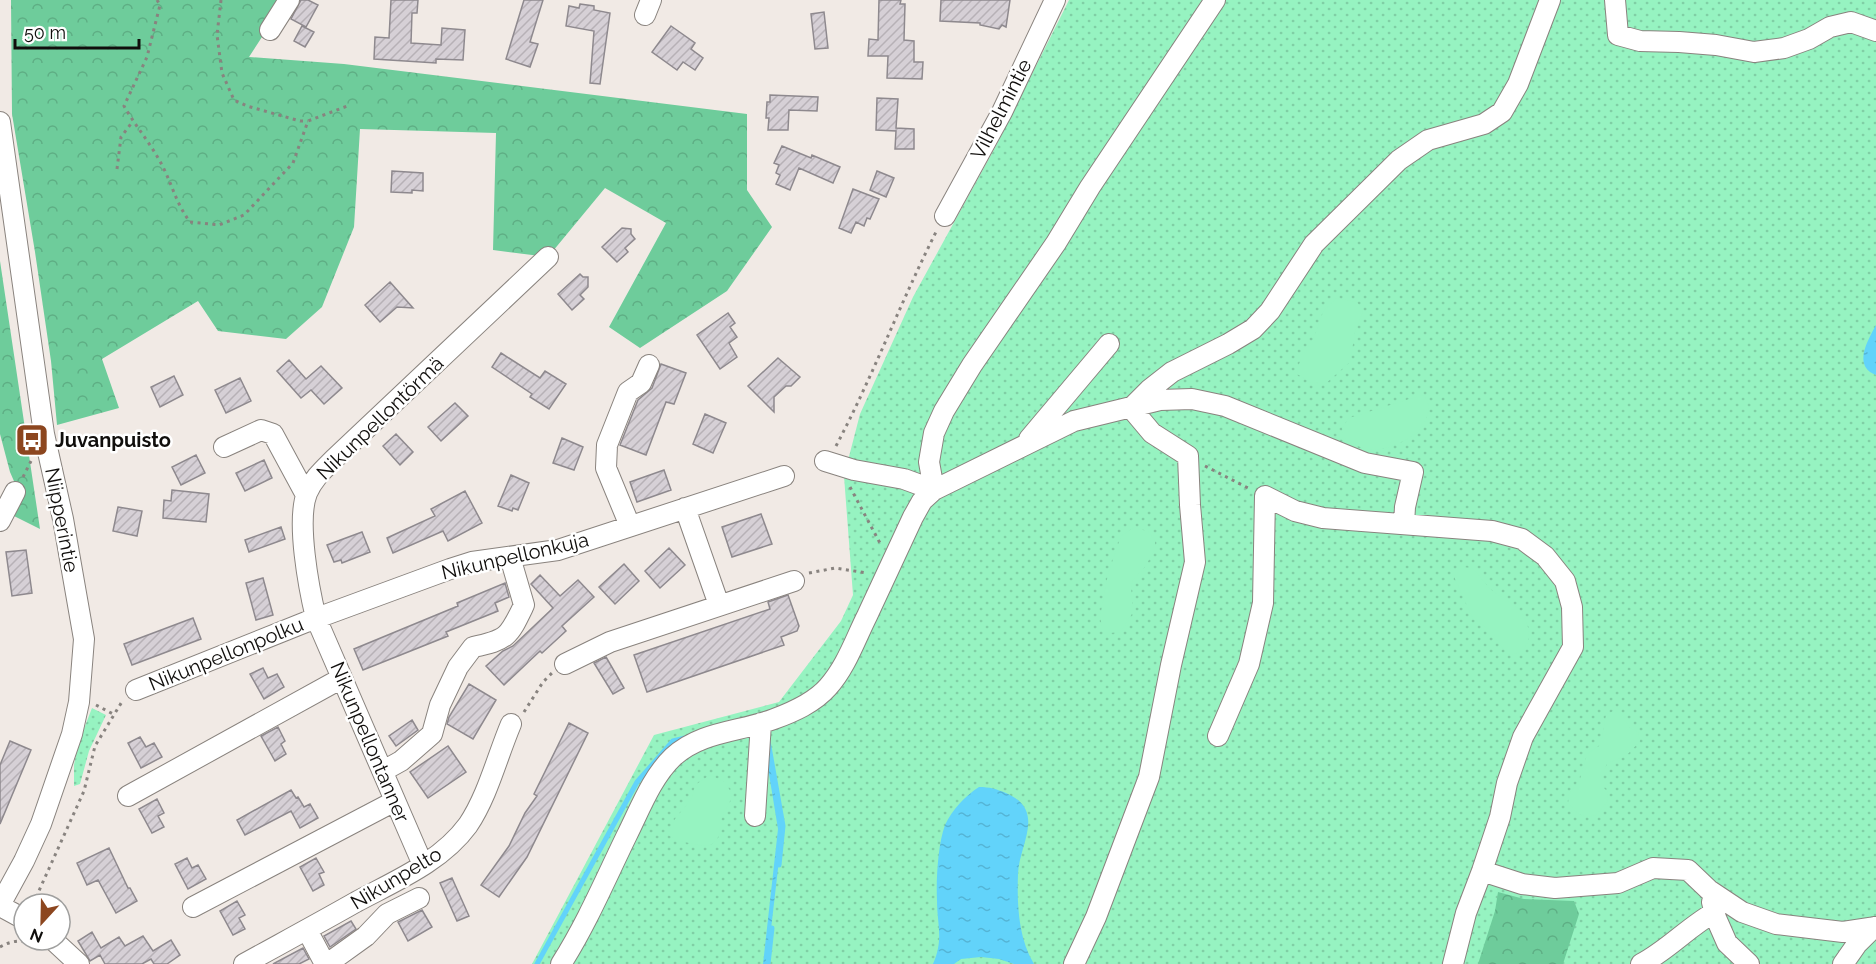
<svg xmlns="http://www.w3.org/2000/svg" width="1876" height="964" font-family="Raleway,sans-serif">
<defs>
<pattern id="grass-dots" width="8" height="8" patternUnits="userSpaceOnUse" patternTransform="scale(1.5)"><rect width="8" height="8" fill="#96f3c1"/><path d="M2 2h.1M6 6h.1" fill="none" stroke="#80cfa5" stroke-width="1.8" stroke-linecap="round"/></pattern>
<pattern id="forest-crowns" width="20" height="18" patternUnits="userSpaceOnUse" patternTransform="scale(1.5)"><rect width="20" height="18" fill="#6ecc9b"/><path d="M2 6a3 3 0 1 1 6 0M12 15a3 3 0 1 1 6 0" fill="none" stroke="#5eae84"/></pattern>
<pattern id="water-ripples" width="26" height="14" patternUnits="userSpaceOnUse" patternTransform="scale(1.5)"><rect width="26" height="14" fill="#62d3fa"/><path d="M2 4q2-2 4 0t4 0M15 11q2-2 4 0t4 0" fill="none" stroke="#54b4d5"/></pattern>
<pattern id="building-hatch" width="6" height="6" patternUnits="userSpaceOnUse" patternTransform="scale(1.5)"><rect width="6" height="6" fill="#d6d0d6"/><path d="M-1 1l2-2M0 6l6-6M5 7l2-2" fill="none" stroke="#b7b1b6"/></pattern>
</defs>
<rect width="100%" height="100%" fill="#f1eae5"/>
<path fill="url(#grass-dots)" d="M1069,0H1876V964H532L654,735L779,702L841,621L853,595L844,476L860,414L913,297L997,144Z
M92,708L106,715L89,751L80,784L74,786V765L78,744Z"/>
<path fill="url(#forest-crowns)" d="M11,0H286L249,57L344,64L747,114V190L772,227L727,291L640,348L609,327L666,223L605,188L548,257L493,250L496,133L360,129L354,227L322,307L286,339L218,331L198,301L102,359L119,408L57,425L51,361L35,252L12,114Z
M0,261L40,529L12,515L20,495L10,472L0,434Z
M1498,892L1524,899L1574,901L1579,914L1563,964H1478L1495,911Z"/>
<path fill="#96f3c1" d="M1336,298L1357,302L1363,311L1355,332L1350,362L1325,384L1310,382L1297,374L1298,367L1302,356L1313,340L1323,312Z
M1422,395C1436,404 1425,427 1414,435C1404,442 1387,449 1374,450C1364,450 1352,444 1344,438L1342,428L1349,418Z
M1133,528L1148,531L1155,541V550L1144,568L1133,580L1131,587L1133,612L1121,632L1109,633L1102,626L1100,617L1108,574L1121,536Z
M1461,567L1472,568C1480,575 1486,586 1494,592C1502,598 1511,601 1518,608C1532,624 1536,652 1509,655L1499,644L1492,631L1473,619L1455,579V576Z
M1615,710L1622,714L1629,727L1638,732L1640,741L1626,756L1607,763L1603,774V787L1607,791L1608,801L1596,815L1587,817L1579,814L1568,804L1569,794L1580,779L1587,754L1599,746L1601,743L1606,715Z
M710,775L725,782L732,794C731,804 723,811 721,820C720,825 721,830 719,835C711,856 691,839 677,842L669,835L668,832L675,819L692,798L694,789L698,783Z"/>
<path fill="url(#water-ripples)" d="M1876,325V375C1852,366 1868,340 1876,325Z
M767,751L782,821V834L767,964H763L778,829L767,762Z
M979,787C990,787 996,789 1006,793C1047,811 1019,844 1018,874C1017,904 1018,937 1034,964H1014L999,959L981,957L961,959L954,964H933C944,940 937,924 937,900C936,879 938,844 945,825C952,810 965,796 979,787Z"/>
<g fill="none" stroke-linecap="round" stroke-linejoin="round">
<path stroke="#62d3fa" stroke-width="5" d="M768,741L783,826L779,865
M537,964L637,782L673,741L685,738
M768,964L772,928"/>
</g>
<path fill="url(#building-hatch)" stroke="#8e898e" stroke-width="1.5" d="M301,0H308L318,5L306,27L291,19Z
M391,0H418L417,13H412L411,43L441,45L442,28L465,30L463,60L436,59V63L374,59L375,37L389,38Z
M524,0H543L530,42L538,44L530,67L506,59Z
M879,0H901L900,4H905L904,40L914,41V62H923L922,79L887,78L888,56H868L869,39L878,40Z
M941,0H1010L1006,27L1002,25L999,29L980,25V23L940,21Z
M580,4L594,6V10L610,13L600,84L590,83L594,31L566,26L569,6L579,8Z
M824,12L828,48L815,49L811,14Z
M302,26L314,32L305,47L294,41Z
M671,26L695,43L691,49L703,58L695,70L683,62L677,70L652,52Z
M770,95L818,97L817,111L789,110L788,130H768L769,118H766L767,102H770Z
M877,98L898,99L896,128L914,129V149H895L896,131L876,130Z
M782,146L811,158L812,155L840,167L833,183L799,168L790,190L776,184L780,175L776,173L779,165L774,163Z
M392,171L423,173V191L412,190V193L391,192Z
M877,171L894,178L886,197L870,190Z
M853,189L879,199L870,219L867,218L864,226L856,222L851,233L839,228Z
M622,228L631,229V234L635,239L625,248L628,252L617,262L602,247Z
M580,274L583,277H588V287L580,295L584,299L572,310L558,294Z
M390,282L413,308L397,307L380,322L365,305Z
M728,313L735,323L730,327L737,337L729,343L737,357L720,369L697,335Z
M501,353L540,378L545,371L566,384L549,409L530,397L532,394L492,367Z
M778,358L800,377L791,386H786L774,397V412L748,386Z
M289,360L306,379L321,366L342,388L324,404L311,390L301,398L277,371Z
M661,364L686,373L674,404L666,402L646,455L620,445L638,400L652,388Z
M174,376L183,395L160,407L151,387Z
M240,378L251,401L226,413L215,390Z
M455,403L468,416L441,441L428,427Z
M705,414L726,423L713,453L693,444Z
M396,434L413,452L400,465L383,446Z
M562,438L583,447L574,470L553,463Z
M196,455L205,473L181,485L172,467Z
M264,460L272,478L245,491L236,473Z
M664,470L671,490L637,502L630,482Z
M511,475L529,483L518,510L513,508L512,511L498,506Z
M172,490L209,494L206,522L163,518L164,500L171,501Z
M465,491L482,523L448,541L443,531L393,553L387,538L435,516L431,509Z
M118,507L142,511L137,536L113,531Z
M761,514L772,544L732,557L722,527Z
M281,527L285,539L249,552L245,540Z
M362,532L370,552L342,563L341,560L334,562L327,545Z
M669,548L685,565L660,588L645,571Z
M26,550L32,593L12,596L6,552Z
M624,564L639,581L615,604L599,587Z
M540,575L560,596L578,580L594,597L562,626L566,631L542,653L540,651L504,685L486,666L503,651L513,646L553,608L531,584Z
M263,578L273,615L256,620L246,583Z
M505,583L509,597L495,603L498,611L446,632L448,636L363,670L354,649L458,606L457,603Z
M788,595L799,626L797,631L781,637L784,645L647,692L634,655L770,609L768,602Z
M193,618L201,639L132,665L124,644Z
M606,657L624,688L613,694L594,663Z
M263,668L268,678L277,674L284,687L264,699L250,674Z
M469,684L496,700L473,739L447,724L449,717Z
M412,720L418,730L396,746L389,736Z
M569,723L588,733L527,857L499,897L481,885L509,846L525,813L537,796L534,794Z
M278,727L285,741L281,744L286,754L275,761L261,736Z
M140,737L146,747L154,743L162,757L141,768L128,743Z
M10,741L31,750L0,824V765Z
M448,746L466,772L428,798L410,772Z
M291,790L296,798L298,797L304,807L310,804L318,818L300,828L291,811L245,835L237,820Z
M157,799L164,813L158,816L164,827L152,833L139,809Z
M109,848L128,888H130L137,901L116,913L98,880L87,885L77,863Z
M187,858L192,868L198,865L206,879L188,889L175,864Z
M316,858L324,872L319,874L324,885L313,891L300,867Z
M452,878L469,916L457,921L440,883Z
M237,901L245,915L239,918L245,929L233,935L220,911Z
M422,910L432,927L408,941L398,922Z
M351,921L356,929L330,947L324,936Z
M92,932L101,948L119,937L125,946L143,936L153,951L171,940L180,955L167,964H154L151,959L142,964H105L100,955L90,961L78,941Z
M303,948L309,959L299,964H273Z"/>
<g fill="none" stroke-linecap="round" stroke-linejoin="round">
<defs>
<path id="minor" d="M1615,0L1618,35L1640,41L1679,42L1716,45L1754,52L1784,48L1809,39L1830,27L1851,22L1876,31
M645,15L651,0
M270,30L289,0
M0,122L44,434L63,519L84,639L79,702L72,734L41,824L24,861L0,905
M945,216L1002,112L1055,0
M1133,406L1149,390L1172,372L1228,344L1253,329L1270,311L1314,244L1399,160L1428,140L1484,124L1502,112L1518,84L1550,0
M1029,439L1109,344
M224,447L261,430L273,434L306,495
M825,461L854,470L904,479L934,490
M934,490L929,462L934,433L944,411L972,365L1056,243L1090,187L1215,0
M685,508L719,605
M0,521L15,492
M630,526L606,468L607,445L628,392L641,383L649,365
M565,664L610,642L794,581
M136,690L306,622L450,569L472,562L558,550L784,476
M1218,736L1249,664L1263,603L1265,496L1295,511L1323,518L1492,531L1522,539L1545,556L1565,581L1572,607L1573,647L1523,737L1507,783L1500,817L1482,871L1466,913L1453,964
M383,771L401,761L432,734L440,705L458,667L473,647C508,640 509,636 524,605L510,557
M128,796L342,678
M755,816L761,723
M423,865L316,618C309,589 296,521 307,493C313,479 323,470 333,460L548,257
M1482,871L1522,884L1555,888L1618,883L1653,868L1688,870L1709,890L1742,912L1776,924L1843,932L1876,927
M1712,902L1716,918L1727,943L1749,964
M0,906L24,919
M193,907L395,801
M307,930L325,964
M53,940L79,964
M244,964C282,943 319,923 356,902C395,881 441,862 468,825C488,795 497,757 511,724
M327,964L366,936L387,914L419,898
M561,964C587,923 606,878 627,835C640,809 652,777 673,757C701,731 740,732 774,719C793,712 814,703 828,687C846,667 855,640 867,616C882,583 898,550 913,517L922,501L934,490L1074,421L1160,400L1192,399L1225,406L1365,463L1413,472L1405,507L1404,524
M1074,964L1096,917L1149,777L1171,665L1195,562L1190,505L1188,456L1152,433L1131,408
M1641,964C1668,950 1688,927 1715,912
M1843,964L1857,944L1874,927"/>
</defs>
<use href="#minor" stroke="#89837e" stroke-width="22"/>
<path stroke="#88837f" stroke-width="3" stroke-dasharray="3 4.5" stroke-linecap="butt" d="M157,0L160,5L147,57L124,106C136,127 152,145 163,167C173,187 176,203 190,222L219,225L244,215L293,163L308,121L350,105
M221,0L217,35L222,73L234,100L247,106L300,121H308
M117,169L121,137L133,121
M836,446C873,376 901,301 937,230
M1205,466L1250,489
M23,477L31,461
M850,487L881,545
M809,573L835,568L867,573
M96,705L113,714
M524,712L543,682L552,673
M33,904L84,791L95,746L123,700
M0,947C12,940 24,939 37,945"/>
<use href="#minor" stroke="#fff" stroke-width="20"/>
</g>
<defs>
<symbol id="bus-square" viewBox="-11 -11 22 22"><rect x="-9" y="-9" width="18" height="18" rx="4" fill="#8c461f" stroke="#fff"/><path d="M-5-6H5V4H4V6H2V4H-2V6H-4V4H-5ZM-3.5-4V0h7V-4ZM-3.5 1.2v1.5H-2V1.2ZM2 1.2v1.5H3.5V1.2Z" fill="#fff"/></symbol>
</defs>
<g fill-rule="evenodd">
<use href="#bus-square" x="13" y="421" width="38" height="38"/>
</g>
<g text-anchor="middle" stroke-width="5" stroke-linejoin="round" paint-order="stroke">
<g font-size="20" fill="#100e0c" stroke="#fff">
<text transform="translate(1001 109) rotate(-63)" y="7">Vilhelmintie</text>
<text transform="translate(380 418) rotate(-44)" y="7">Nikunpellontörmä</text>
<text transform="translate(62 520) rotate(79)" y="7">Niipperintie</text>
<text transform="translate(515 556) rotate(-13)" y="7">Nikunpellonkuja</text>
<text transform="translate(226 654) rotate(-22)" y="7">Nikunpellonpolku</text>
<text transform="translate(370 742) rotate(67)" y="7">Nikunpellontanner</text>
<text transform="translate(396 878) rotate(-31)" y="7">Nikunpelto</text>
</g>
<g font-size="20" font-weight="bold" fill="#100e0c" stroke="#fff" text-anchor="start">
<text x="55" y="447">Juvanpuisto</text>
</g>
</g>
<g transform="translate(42 922) rotate(202)"><circle r="28" fill="#ffffff" stroke="#9f9f9e" stroke-width="1.5"/>
<path d="M0-4.5L10 22L0 15L-10 22Z" fill="#8c461f"/>
<text y="-9" font-size="16" font-weight="bold" text-anchor="middle" fill="#100e0c">N</text>
</g>
<path d="M15 39v9h124v-9" fill="none" stroke="#100e0c" stroke-width="3"/>
<text x="24" y="39" font-size="18" fill="#100e0c" stroke="#ffffff" stroke-width="4.5" paint-order="stroke">50 m</text>
</svg>
